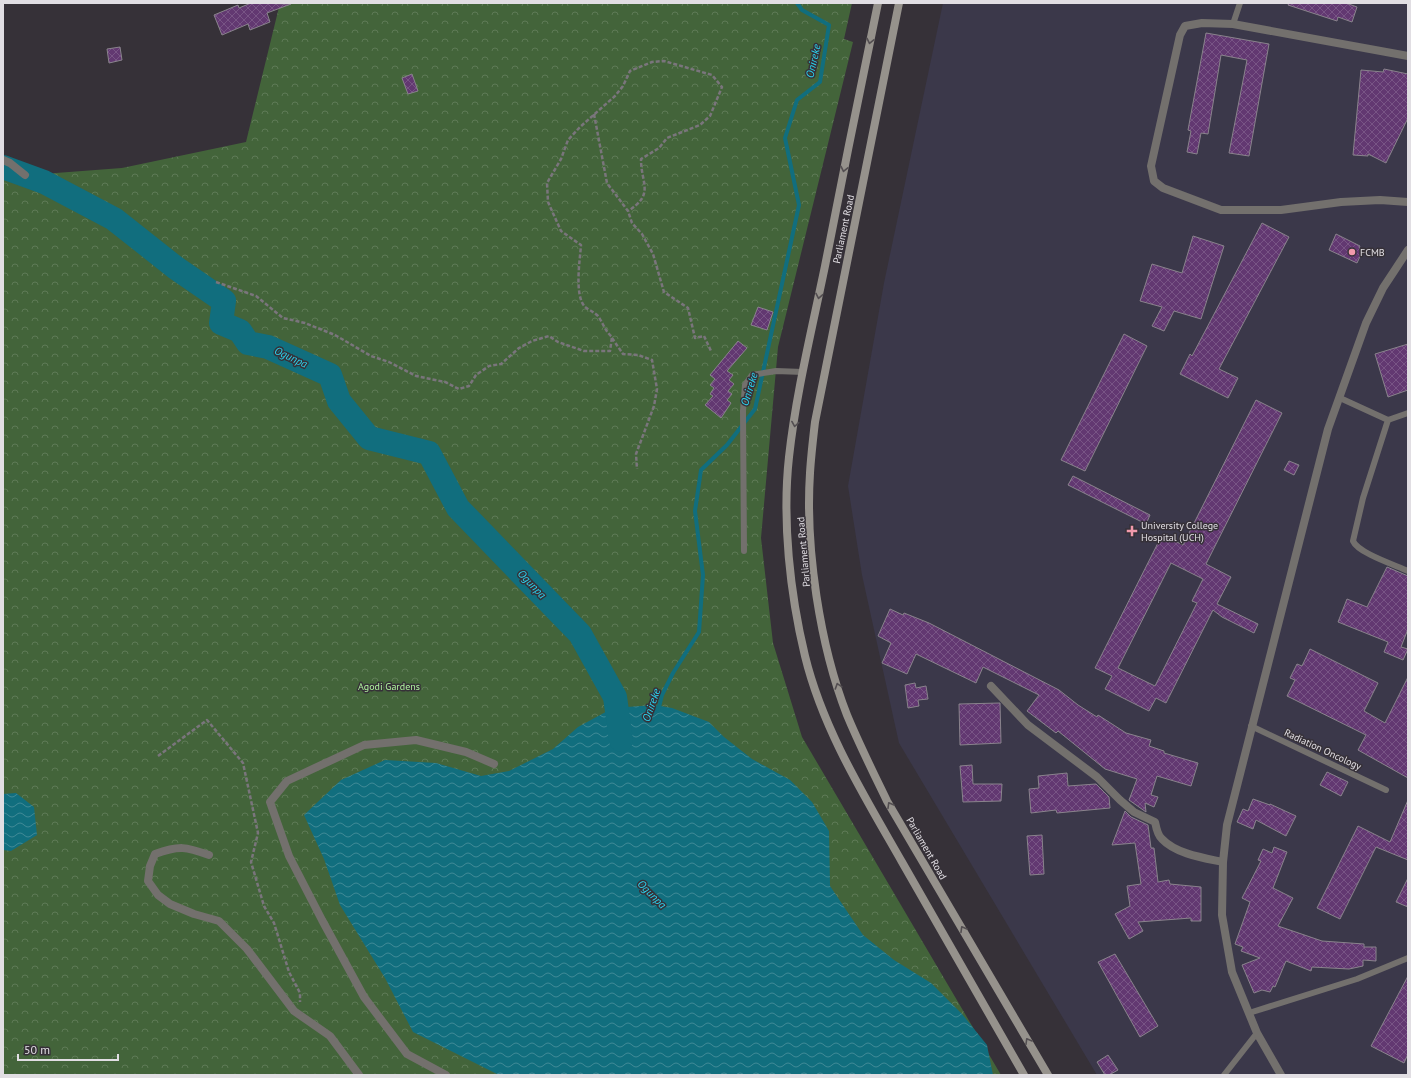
<svg xmlns="http://www.w3.org/2000/svg" width="1411" height="1078" font-family="'PT Sans',sans-serif">
<defs>
<pattern id="park-crowns" width="20" height="18" patternUnits="userSpaceOnUse"><rect width="20" height="18" fill="#43643a"/><path d="M2 6a3 3 0 1 1 6 0M12 15a3 3 0 1 1 6 0" fill="none" stroke="#5e7a56"/></pattern>
<pattern id="water-waves" width="16" height="10" patternUnits="userSpaceOnUse"><rect width="16" height="10" fill="#116e7e"/><path d="M0 5q4-4 8 0t8 0" fill="none" stroke="#3f8996"/></pattern>
<pattern id="building-cross-hatch" width="8" height="8" patternUnits="userSpaceOnUse"><rect width="8" height="8" fill="#623871"/><path d="M0 0l8 8M0 8l8-8" fill="none" stroke="#785485"/></pattern>
</defs>
<rect width="100%" height="100%" fill="#363138"/>
<path fill="#3b384a" d="M943,3H1408V1075H1097L899,743L862,575L848,486L884,283Z"/>
<path fill="url(#park-crowns)" d="M280,3H852L844,39L853,42L778,347L761,538L773,643L802,737L1001,1075H3V177L122,168L246,142Z"/>
<path fill="url(#water-waves)" d="M655,705L672,708L709,722L724,737L752,759L790,780L812,802L829,831L830,886L863,935L894,960L931,983L962,1014L987,1045L993,1075H499L413,1032L385,978L340,905L324,859L304,815L341,780L385,760L436,763L481,776L509,771L553,749L578,727L613,708Z
M16,793L34,807L37,835L11,851L3,850V794Z"/>
<g fill="none" stroke-linecap="round" stroke-linejoin="round">
<path stroke="#116e7e" stroke-width="4" d="M658,711L662,695L673,673L699,632L703,575L695,511L701,470L727,445L755,409L799,205L785,138L797,100L820,82L829,25L802,10L797,3"/>
<path stroke="#116e7e" stroke-width="24" d="M3,167L44,182L114,219L176,268L224,301L221,323L240,331L248,343L268,347L330,375L339,401L369,438L429,453L458,508L580,634L615,697L621,740"/>
</g>
<path fill="url(#building-cross-hatch)" stroke="#89838c" fill-rule="evenodd" d="M251,3L291,4L267,13L270,22L250,30L248,24L222,35L214,15L238,5L239,8Z
M1289,3H1346L1357,7L1352,22L1338,17L1337,21L1288,5Z
M1206,33L1269,44L1249,156L1229,153L1247,60L1221,55L1208,134L1201,133L1197,154L1187,152L1191,131L1188,130Z
M120,47L122,60L109,63L107,49Z
M1384,69L1408,74V118L1386,163L1368,154V156L1353,155L1361,70L1383,72Z
M412,74L418,91L408,94L402,78Z
M1262,223L1289,237L1219,369L1238,378L1228,398L1180,374L1190,354L1192,356Z
M1336,234L1360,246L1359,248L1363,250L1357,263L1329,250Z
M1193,236L1224,246L1201,319L1174,311L1164,331L1152,326L1162,307L1140,301L1152,264L1182,273Z
M758,307L773,312L767,330L751,325Z
M1124,334L1147,346L1085,471L1061,460Z
M738,341L747,348L727,371L733,375L729,380L734,384L728,391L732,394L727,400L731,403L721,418L705,405L713,396L710,394L714,388L710,385L715,379L710,375Z
M1408,344V390L1388,397L1375,354Z
M1256,400L1282,413L1206,564L1231,577L1217,604L1258,624L1254,633L1222,617L1213,610L1166,703L1156,698L1149,711L1105,689L1112,676L1095,668L1162,535L1183,545ZM1171,563L1203,579L1192,601L1197,603L1155,686L1118,668Z
M1289,461L1299,465L1294,475L1284,470Z
M1073,476L1150,515L1146,524L1068,485Z
M1387,567L1408,576V629L1401,647L1408,649L1403,660L1384,652L1388,642L1338,622L1347,599L1367,607Z
M890,609L903,615L904,613L929,623L1059,690L1078,705L1097,717L1098,715L1126,733L1151,740L1149,746L1164,751V753L1198,763L1191,786L1157,776L1151,795L1158,797L1154,807L1145,803L1146,812L1129,800L1137,779L1105,769L1058,731L1056,733L1027,711L1039,695L983,667L976,683L916,654L907,674L882,663L891,643L878,636Z
M1310,649L1378,683L1364,711L1385,723L1408,677V778L1358,750L1366,735L1287,696L1295,680L1290,678L1297,664L1302,666Z
M915,683L916,688L926,686L928,699L918,700L919,706L908,708L905,685Z
M1000,703L1001,743L960,745L959,704Z
M972,765L973,784H1002L1001,801L963,802L960,766Z
M1327,772L1348,782L1341,796L1320,785Z
M1067,773L1068,786L1096,784L1109,797L1110,808L1057,813L1056,810L1031,813L1029,789L1039,788L1038,776Z
M1253,799L1270,805V804L1296,816L1286,836L1256,820L1253,829L1237,822L1243,809L1248,811Z
M1408,800V860L1376,847L1340,919L1317,908L1358,826L1390,842Z
M1125,811L1131,817L1148,825L1151,848H1154L1158,882L1169,880L1170,884L1201,887V921H1191V918L1138,922L1143,931L1129,939L1115,914L1130,906L1127,886L1141,884L1135,843L1112,845Z
M1042,835L1044,874L1030,875L1027,836Z
M1274,847L1287,852L1273,888L1293,898L1278,926L1322,941L1364,944V947H1376V961L1363,960V966L1349,969L1312,967L1311,971L1286,961L1275,987L1273,986L1270,992L1262,990L1254,993L1242,965L1260,958L1241,951L1243,947L1235,944L1250,902L1242,898L1261,861L1258,860L1263,849L1272,853Z
M1408,878V907L1396,902Z
M1115,954L1158,1026L1140,1037L1098,962Z
M1408,976V1054L1404,1063L1371,1046Z
M1108,1055L1118,1070L1109,1075H1105L1097,1062Z"/>
<g fill="none" stroke-linecap="round" stroke-linejoin="round">
<path stroke="#7a757c" stroke-width="2.5" stroke-dasharray="4 2" stroke-linecap="butt" d="M594,114L607,183L628,211L632,223L642,234L653,254L664,292L688,308L695,338L704,336L711,351
M216,282L256,296L283,318L305,323L335,335L371,356L389,362L416,376L445,382L459,389L469,386L476,375L489,366L501,364L519,348L532,341L549,336L558,342L584,351H610L612,337C605,331 603,323 598,316C594,312 589,310 585,307C574,295 580,260 581,245L561,231L548,202L547,183L561,159L568,140L580,127L615,96L623,86L630,71L652,62L664,61L712,75L722,87L710,116L700,125L667,138L659,148L641,159C641,184 655,194 628,211
M612,338L623,354L638,355L652,360L657,389L654,406L636,454L637,469
M158,756L207,720L243,763L258,833L251,862L264,906L274,923L289,972L300,993V1002"/>
<path stroke="#73706d" stroke-width="6" d="M1233,24L1240,3
M1340,398L1388,420L1408,413
M1388,420L1363,498L1353,541C1358,553 1395,565 1408,571
M744,551L743,411L745,385L752,375L776,371L803,372
M1251,726L1386,790
M1249,1013L1357,979L1408,958
M1224,1075L1257,1033"/>
<path stroke="#73706d" stroke-width="8" d="M1408,56L1233,24L1202,23L1185,26L1180,35L1151,166L1154,181L1163,188L1221,210H1281L1341,202L1380,200L1408,202
M3,160L10,163L25,175
M991,686L1028,725L1097,777L1120,800L1134,812L1155,822C1156,827 1158,836 1162,839C1176,854 1204,858 1223,862
M209,855C186,847 180,845 155,854L150,866L148,881L158,895L170,904L194,914L219,921L247,949L294,1011L330,1036L359,1075
M446,1075L407,1054L364,997L322,920L289,856L270,802L287,781L364,745L416,740L466,752L494,764
M1281,1075L1257,1033L1232,972L1222,915L1223,862L1227,825L1328,429L1366,323L1383,288L1408,250"/>
<path stroke="#96928c" stroke-width="8" d="M878,3C860,91 842,178 825,266C812,329 796,393 789,457C782,520 790,594 805,656C823,730 865,797 902,862C943,933 984,1004 1024,1075
M899,3L815,422C813,439 811,456 810,473C805,548 820,646 847,715C859,744 873,772 887,801L1048,1075"/>
</g>
<defs><path id="oneway-chevron" d="M-2-3.5L2.5 0L-2 3.5" fill="none" stroke-width="1.6" stroke-linecap="round" stroke-linejoin="round"/></defs>
<g stroke="#534e51">
<use href="#oneway-chevron" transform="translate(870 41) rotate(102)"/>
<use href="#oneway-chevron" transform="translate(844 169) rotate(102)"/>
<use href="#oneway-chevron" transform="translate(819 296) rotate(101)"/>
<use href="#oneway-chevron" transform="translate(795 424) rotate(99)"/>
<use href="#oneway-chevron" transform="translate(838 686) rotate(-108)"/>
<use href="#oneway-chevron" transform="translate(890 805) rotate(-120)"/>
<use href="#oneway-chevron" transform="translate(963 929) rotate(-120)"/>
<use href="#oneway-chevron" transform="translate(1028 1041) rotate(-120)"/>
</g>
<g fill="#f29aac" stroke="#363138" stroke-width="1.5">
<circle cx="1352" cy="252" r="4"/>
<path d="M1130 525h4v4h4v4h-4v4h-4v-4h-4v-4h4z"/>
</g>
<g text-anchor="middle" stroke-width="3" stroke-linejoin="round" paint-order="stroke">
<g font-size="10" fill="#e1dee3" stroke="#363138">
<text transform="translate(843 229) rotate(-78)" y="4">Parliament Road</text>
<text transform="translate(803 552) rotate(-95)" y="4">Parliament Road</text>
<text transform="translate(1323 749) rotate(25)" y="4">Radiation Oncology</text>
<text transform="translate(927 848) rotate(60)" y="4">Parliament Road</text>
</g>
<g font-size="10" fill="#e1dee3" stroke="#363138" text-anchor="start">
<text x="1360" y="256">FCMB</text>
<text x="1141" y="529">University College<tspan x="1141" dy="12">Hospital (UCH)</tspan></text>
</g>
<g font-size="10" fill="#b1f69f" stroke="#363138">
<text x="389" y="690">Agodi Gardens</text>
</g>
<g font-size="11" font-style="italic" fill="#2ad4f0" stroke="#363138">
<text transform="translate(813 61) rotate(-78)" y="4">Onireke</text>
<text transform="translate(291 357) rotate(25)" y="4">Ogunpa</text>
<text transform="translate(749 389) rotate(-73)" y="4">Onireke</text>
<text transform="translate(532 584) rotate(46)" y="4">Ogunpa</text>
<text transform="translate(651 705) rotate(-71)" y="4">Onireke</text>
<text transform="translate(652 894) rotate(45)" y="4">Ogunpa</text>
</g>
</g>
<rect width="1411" height="1078" fill="none" stroke="#e1dee3" stroke-width="8"/>
<path d="M18 1054v6h100v-6" fill="none" stroke="#e1dee3" stroke-width="2"/>
<text x="24" y="1054" font-size="12" fill="#e1dee3" stroke="#363138" stroke-width="3" paint-order="stroke">50 m</text>
</svg>
